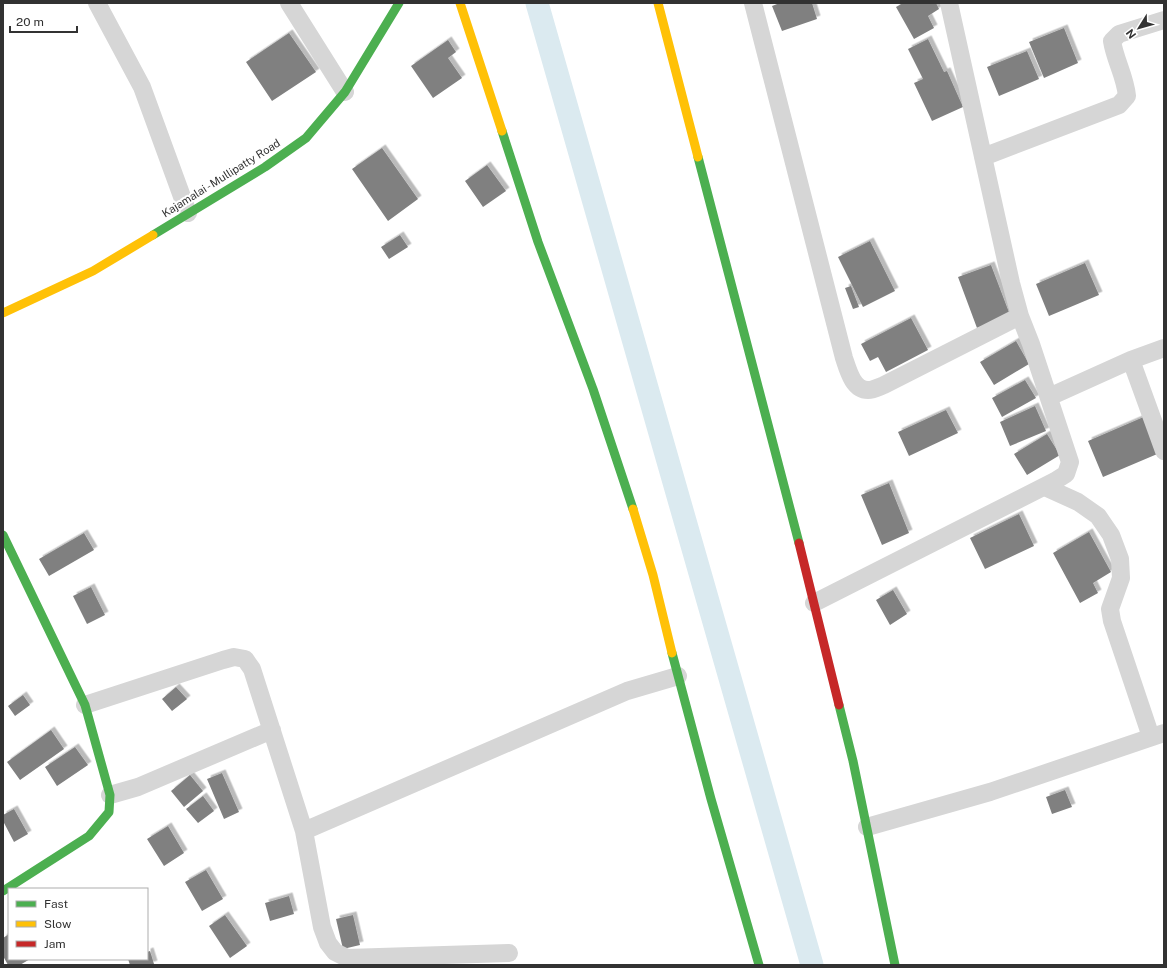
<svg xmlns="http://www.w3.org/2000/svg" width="1167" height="968" font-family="'Public Sans',sans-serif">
<defs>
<filter id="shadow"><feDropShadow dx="3.5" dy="-3.5" stdDeviation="0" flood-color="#0004"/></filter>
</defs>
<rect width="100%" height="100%" fill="#fff"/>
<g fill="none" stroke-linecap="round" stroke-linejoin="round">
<path stroke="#dbeaf0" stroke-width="23" d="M537,3L812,965"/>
</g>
<path fill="#808080" filter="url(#shadow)" d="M780,3H812L817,19L782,31L772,6Z
M903,3H936L939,9L928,16L934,28L914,39L896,7Z
M1064,28L1078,63L1044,78L1029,42Z
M289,33L316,72L272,101L246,62Z
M928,39L944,72L947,71L963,107L932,121L914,83L923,79L908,49Z
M448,40L456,52L448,58L462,78L433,98L411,66Z
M1027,51L1039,79L999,96L987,67Z
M382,148L418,199L388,221L352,169Z
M487,165L506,191L483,207L465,181Z
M400,235L408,247L389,259L381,247Z
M870,241L895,291L863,307L838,257Z
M1085,263L1099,295L1049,316L1036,284Z
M991,265L1010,315L977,328L958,277Z
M851,286L859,307L853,309L845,288Z
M911,318L928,350L886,372L878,357L870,361L861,344Z
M1016,341L1029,364L994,385L980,362Z
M1025,380L1036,398L1002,417L992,398Z
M1035,406L1046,431L1010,446L1000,422Z
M946,410L958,433L909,456L898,432Z
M1146,416L1162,452L1103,477L1088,441Z
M1047,434L1060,455L1027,475L1014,454Z
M889,483L909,533L882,545L861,495Z
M1019,514L1034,546L985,569L970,538Z
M1089,532L1111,572L1093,583L1098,593L1080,603L1053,553Z
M84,533L94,550L49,576L39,559Z
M91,587L105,615L87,624L73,596Z
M893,590L907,614L890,625L876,600Z
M176,687L187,699L172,711L162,699Z
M23,695L30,705L15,716L8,706Z
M51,730L64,749L20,780L7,762Z
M75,747L88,765L57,786L45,767Z
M222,773L239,812L224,819L207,779Z
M190,775L203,791L184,807L171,791Z
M1065,790L1072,807L1052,814L1046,797Z
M203,796L214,811L198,823L186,809Z
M14,809L28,834L14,842L3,821V815Z
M168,826L184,853L164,866L147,839Z
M206,870L223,899L202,911L185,882Z
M289,896L294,914L270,921L265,903Z
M225,915L247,946L230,958L209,926Z
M353,915L360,945L343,949L336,919Z
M9,934V959H30L20,965H8L3,956V938Z
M150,951L154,964L151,965H130L128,959H147V952Z"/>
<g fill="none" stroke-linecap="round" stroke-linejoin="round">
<path stroke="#d6d6d6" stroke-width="18" d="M97,3L142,87L188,213
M289,3L345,92
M753,3L844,358C848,370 853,390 868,390C873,390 879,387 884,385L1020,316
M983,157L1119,105L1127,96C1125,76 1115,60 1112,41L1119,34L1164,20
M1131,360L1164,451
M1049,397L1131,360L1164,348
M1045,487L1078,502L1098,516L1111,535L1120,559L1121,578L1110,609L1112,621L1151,737
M814,603L1055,481L1066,474L1070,462L1031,344L1020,316L1011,283L949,3
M85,705L223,660L234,657L245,659L252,669L304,831L322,927L328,943L335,952L347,958L509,953
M110,795L138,787L272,730
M867,827L990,792L1164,733
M304,831L627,691L678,676"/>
<path stroke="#4caf50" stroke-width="9" d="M502,131L538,242L593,389L633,509
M698,157L799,543
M153,235L265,167L306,138L345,92L399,3
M3,535L85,705L110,795L109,812L89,836L3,891
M672,653L711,799L759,965
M839,705L853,761L895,965"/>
<path stroke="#ffc107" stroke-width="9" d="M460,3L502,131
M658,3L698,157
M3,313L93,271L153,235
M633,509L653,575L672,653"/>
<path stroke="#c62828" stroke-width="9" d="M799,543L839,705"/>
</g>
<g text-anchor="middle" stroke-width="4" stroke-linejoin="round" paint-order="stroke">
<g font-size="11" fill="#323232" stroke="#fff">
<text transform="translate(221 178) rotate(-32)" y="4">Kajamalai - Mullipatty Road</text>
</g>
</g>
<rect width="1167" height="968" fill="none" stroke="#323232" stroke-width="8"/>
<rect x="8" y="888" width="140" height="72" fill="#ffffff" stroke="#adadad"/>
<rect x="16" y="901" width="20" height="6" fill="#4caf50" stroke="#adadad"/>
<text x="44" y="908" font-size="12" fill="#323232">Fast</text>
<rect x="16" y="921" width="20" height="6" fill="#ffc107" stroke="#adadad"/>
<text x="44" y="928" font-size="12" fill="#323232">Slow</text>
<rect x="16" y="941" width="20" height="6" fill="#c62828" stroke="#adadad"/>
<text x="44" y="948" font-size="12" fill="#323232">Jam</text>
<g transform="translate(1139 28) rotate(233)" stroke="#ffffff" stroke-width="3" paint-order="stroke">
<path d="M0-3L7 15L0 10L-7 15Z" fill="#323232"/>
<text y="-6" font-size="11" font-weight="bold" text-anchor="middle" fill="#323232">N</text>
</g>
<path d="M10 26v6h67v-6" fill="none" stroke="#323232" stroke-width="2"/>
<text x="16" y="26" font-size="12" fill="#323232" stroke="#ffffff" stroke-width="3" paint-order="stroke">20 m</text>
</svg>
